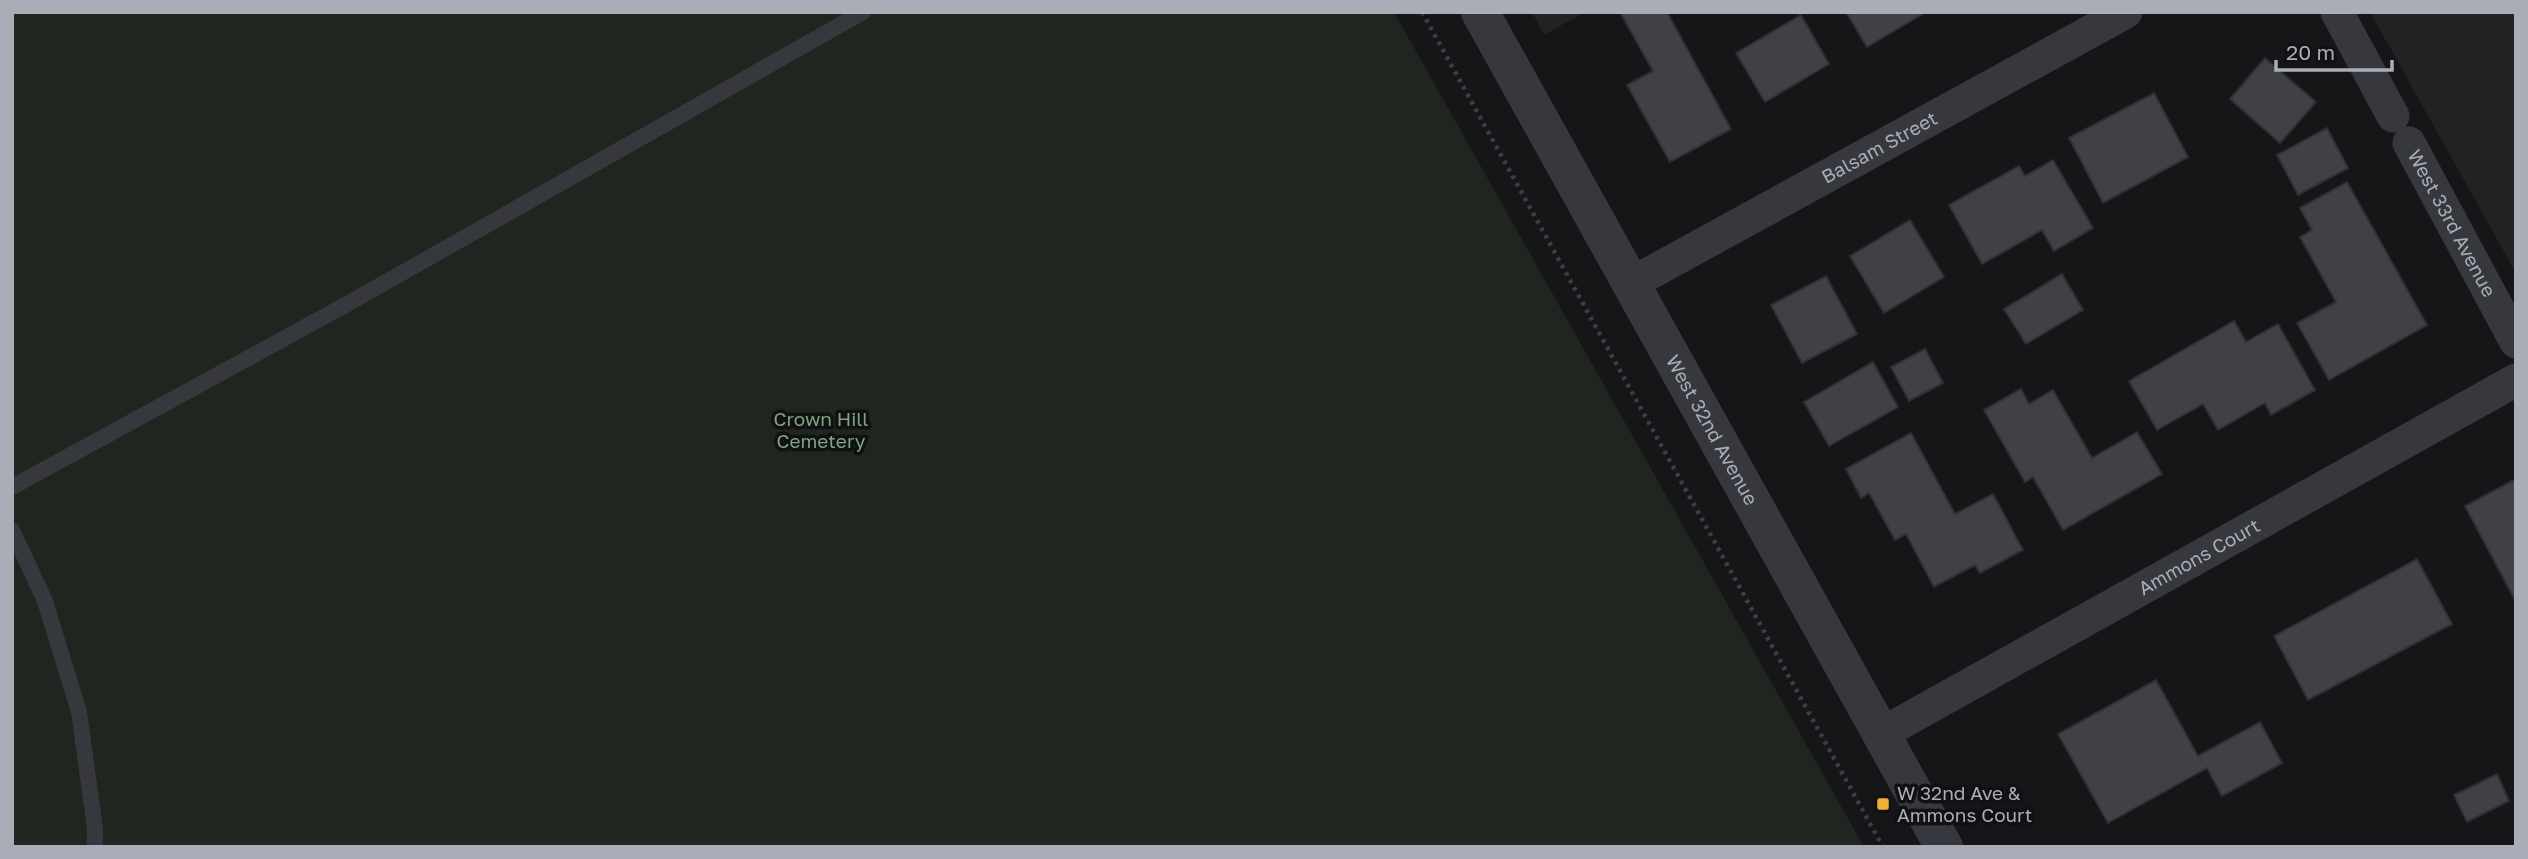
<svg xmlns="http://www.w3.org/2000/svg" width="2528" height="859" font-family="'Golos Text',sans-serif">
<rect width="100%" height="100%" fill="#161618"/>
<path fill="#222225" d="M1532,12H1585L1544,35Z
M2370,12H2516V273Z"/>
<path fill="#1e261f" d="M12,12H1394L1864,847H12Z"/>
<path fill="#404145" stroke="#303034" stroke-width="2" d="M1620,12H1667L1731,129L1670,162L1627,85L1653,71Z
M1846,12H1926L1867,47Z
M1801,15L1829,64L1765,102L1736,53Z
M2265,58L2316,102L2280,143L2230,99Z
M2154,93L2188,157L2103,203L2069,138Z
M2327,128L2348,168L2298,195L2277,155Z
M2053,160L2093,228L2054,251L2042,230L1982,264L1949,205L2019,166L2025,176Z
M2347,182L2427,325L2329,380L2297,323L2336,302L2300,237L2312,230L2300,208Z
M1910,220L1944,277L1884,313L1850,256Z
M2062,274L2083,310L2026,344L2004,309Z
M1826,276L1857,334L1802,363L1771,305Z
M2234,321L2246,342L2278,324L2315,390L2271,415L2265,403L2218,430L2203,404L2157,430L2129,381Z
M1925,349L1943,383L1909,401L1891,367Z
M1873,362L1898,407L1829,446L1804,402Z
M2021,389L2029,404L2053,390L2092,458L2137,432L2162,474L2063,530L2033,477L2025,482L1984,410Z
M1911,433L1955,514L1993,494L2023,550L1980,573L1975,565L1934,587L1906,534L1895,540L1869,493L1861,498L1846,469Z
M2516,479V602L2465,506Z
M2417,559L2452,624L2308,700L2274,636Z
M2156,680L2198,756L2260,722L2282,763L2222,796L2207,768L2108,823L2058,734Z
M2497,774L2509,801L2467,822L2454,795Z"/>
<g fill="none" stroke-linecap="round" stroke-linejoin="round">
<path stroke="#3d3f44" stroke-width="4.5" stroke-dasharray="3.5 5" stroke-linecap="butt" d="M1422,12L1883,847"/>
<path stroke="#37383d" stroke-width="16" d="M12,487L349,303L863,12
M12,530L45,601L79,712L95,828V847"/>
<g stroke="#37383d" stroke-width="33">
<path d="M2337,12L2393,116"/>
<path id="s1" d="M2409,143L2516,342"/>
<path id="s2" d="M1632,283L2126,12"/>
<path id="s3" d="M1881,734L2516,380"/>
</g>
<path stroke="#37383d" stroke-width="38" id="s4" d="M1480,12L1944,847"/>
</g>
<rect fill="#f2b134" stroke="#111113" stroke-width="2.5" x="1876" y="797" width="14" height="14" rx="3.5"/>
<g text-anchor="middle" stroke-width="7" stroke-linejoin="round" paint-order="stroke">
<g font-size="19" fill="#a8adb8" stroke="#111113">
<text dy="7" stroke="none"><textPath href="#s2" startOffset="282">Balsam Street</textPath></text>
<text dy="7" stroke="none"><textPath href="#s1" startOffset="91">West 33rd Avenue</textPath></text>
<text dy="7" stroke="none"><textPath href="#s4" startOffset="478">West 32nd Avenue</textPath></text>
<text dy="7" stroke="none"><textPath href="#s3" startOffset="364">Ammons Court</textPath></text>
</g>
<g font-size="19" fill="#7fa381" stroke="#111113">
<text x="821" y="426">Crown Hill<tspan x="821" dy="22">Cemetery</tspan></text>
</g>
<g font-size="19" fill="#a8adb8" stroke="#111113" text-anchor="start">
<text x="1897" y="800">W 32nd Ave &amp;<tspan x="1897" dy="22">Ammons Court</tspan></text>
</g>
</g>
<rect width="2528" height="859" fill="none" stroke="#a8adb8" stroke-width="28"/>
<path d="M2276 60v10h116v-10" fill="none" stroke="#a8adb8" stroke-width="3.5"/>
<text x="2286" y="60" font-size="21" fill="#a8adb8" stroke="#111113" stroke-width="5" paint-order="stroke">20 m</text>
</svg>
